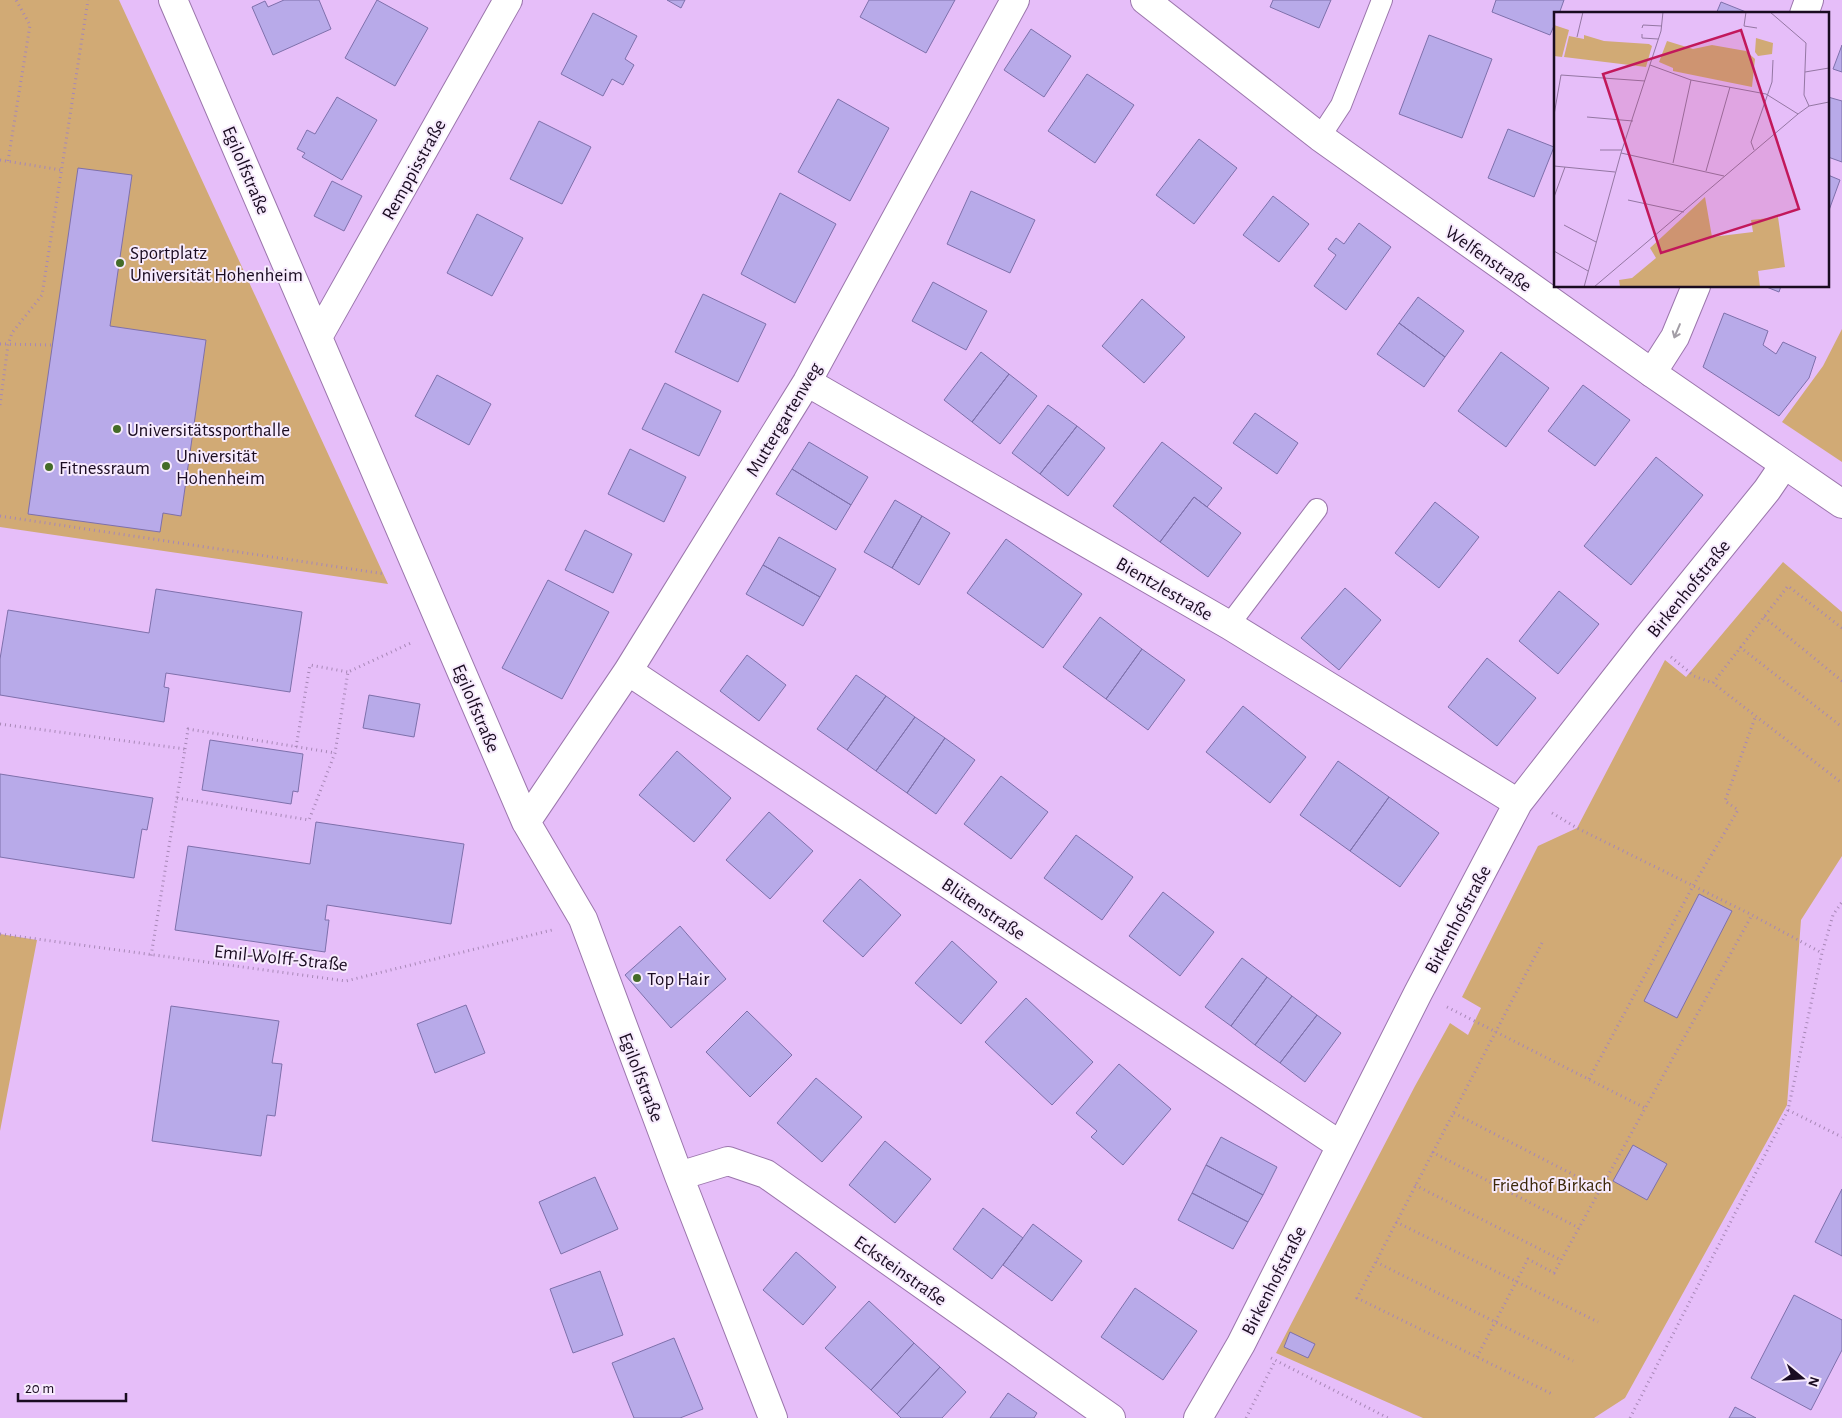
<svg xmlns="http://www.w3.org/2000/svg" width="1842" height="1418" font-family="'Alegreya Sans',sans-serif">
<rect width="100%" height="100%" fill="#e6bef9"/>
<path fill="#d1aa75" d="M0,0H119L388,584L0,527Z
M1842,329V462L1782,422L1823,366Z
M1783,562L1842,612V856L1801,920L1787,1105L1625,1398L1594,1418H1423L1276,1353L1415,1086L1450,1023L1468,1035L1481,1008L1462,997L1538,846L1577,828L1665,660L1686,677Z
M0,934L37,940L0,1131Z"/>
<path fill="#b8aae9" stroke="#7e70ab" d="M284,0H319L331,29L273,55L252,7L265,1L268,7Z
M377,0L428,28L395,86L345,58Z
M667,0H685L681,8Z
M869,0H955L926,53L860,17Z
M1273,0H1331L1319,28L1270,7Z
M1496,0H1564L1559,14H1556V21L1550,35L1492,12Z
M1721,2L1751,14H1716Z
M593,13L637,36L625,59L634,65L623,85L612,79L603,96L561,74Z
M1031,29L1071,56L1044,97L1004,70Z
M1429,35L1492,59L1462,138L1399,114Z
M1842,45V72L1833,69Z
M1087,74L1134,105L1095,163L1048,131Z
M337,97L377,120L342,180L302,157L305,153L297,149L307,130L315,134Z
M1828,97L1842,101V162L1828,157Z
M838,99L889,128L850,201L798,172Z
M539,121L591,147L562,204L510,179Z
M1508,129L1554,147L1534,197L1488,178Z
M1199,139L1237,168L1194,224L1156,195Z
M78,168L132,175L110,326L206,340L181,516L163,513L160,532L28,514Z
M1828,175L1840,180L1828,213Z
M332,181L362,196L344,231L314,216Z
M971,191L1035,220L1010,273L947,244Z
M780,193L836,224L795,303L741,274Z
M1273,196L1309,224L1279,262L1243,235Z
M477,214L523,238L492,296L447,273Z
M1359,223L1391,247L1346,310L1314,286L1336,255L1328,249L1336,238L1344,244Z
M933,282L987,311L966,350L912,321Z
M1764,286H1781L1779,292Z
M703,294L766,324L738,382L675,352Z
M1418,297L1464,331L1445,357L1399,323Z
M1142,299L1185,337L1144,383L1102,346Z
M1724,313L1768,331L1763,345L1776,354L1783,342L1816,357L1809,378L1779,416L1703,367Z
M1399,323L1445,357L1424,387L1377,354Z
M981,352L1009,374L972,422L944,400Z
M1501,352L1549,388L1506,447L1458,411Z
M1009,374L1037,396L1000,444L972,422Z
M437,375L491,404L469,445L415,416Z
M665,383L721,411L699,456L642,429Z
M1583,385L1630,420L1595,466L1548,431Z
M1048,405L1077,426L1040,474L1012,453Z
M1255,413L1298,443L1277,474L1233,443Z
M1077,426L1105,448L1068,496L1040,474Z
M809,442L868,477L851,505L792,469Z
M1162,442L1222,488L1207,507L1194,497L1160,542L1113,506Z
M630,449L686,477L664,522L608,494Z
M1656,457L1703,495L1631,585L1584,546Z
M792,469L851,505L836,530L776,494Z
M1194,497L1241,533L1208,577L1160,542Z
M895,500L922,516L892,568L864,552Z
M1435,502L1479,537L1439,588L1395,553Z
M922,516L950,533L919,585L892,568Z
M585,530L632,554L613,593L565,570Z
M779,537L836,569L820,597L763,565Z
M1006,539L1082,594L1043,648L967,593Z
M763,565L820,597L803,626L746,594Z
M548,580L609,612L562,699L502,668Z
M1345,588L1381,620L1339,670L1301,638Z
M156,589L302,612L290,692L166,673L164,687L169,688L164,722L0,695V659L8,610L149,633Z
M1559,591L1599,624L1558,674L1519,641Z
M1100,617L1142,649L1106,699L1063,667Z
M1142,649L1185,680L1148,730L1106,699Z
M747,655L786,685L759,721L720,691Z
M1487,658L1536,698L1497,746L1448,707Z
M856,675L886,696L847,750L817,729Z
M369,695L420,704L414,737L363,728Z
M886,696L915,717L876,771L847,750Z
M1243,706L1306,757L1270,803L1206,752Z
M915,717L945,738L907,793L876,771Z
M945,738L975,760L936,814L907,793Z
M210,740L303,754L298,792L293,791L291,804L202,790Z
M677,751L731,798L694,842L639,795Z
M1338,761L1389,797L1350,851L1300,815Z
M0,774L153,798L147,830L142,829L134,878L0,857Z
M1001,776L1048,812L1011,859L964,824Z
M1389,797L1439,833L1400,887L1350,851Z
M769,812L813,851L770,899L726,860Z
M316,822L464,844L451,924L327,905L325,920H329L325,952L175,930L188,846L310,864Z
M1076,835L1133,877L1102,920L1044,878Z
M860,879L901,915L863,957L823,921Z
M1163,892L1214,932L1180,976L1129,936Z
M1699,894L1732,911L1677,1018L1644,1001Z
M680,926L726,979L671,1028L625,975Z
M952,941L997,982L961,1024L915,983Z
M1242,958L1267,977L1231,1026L1205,1007Z
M1267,977L1292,996L1255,1045L1231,1026Z
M1292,996L1317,1015L1280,1063L1255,1045Z
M1026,998L1093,1062L1052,1105L985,1042Z
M466,1005L485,1053L435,1073L417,1024Z
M171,1006L279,1021L272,1063L282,1064L275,1116L267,1115L261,1156L152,1141Z
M747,1011L792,1055L750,1097L706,1052Z
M1317,1015L1341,1033L1305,1082L1280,1063Z
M1119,1064L1171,1109L1123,1165L1091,1137L1097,1131L1076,1113Z
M816,1078L862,1117L822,1162L777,1123Z
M1221,1137L1277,1167L1263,1195L1206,1165Z
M885,1141L931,1179L895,1223L849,1185Z
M1633,1145L1667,1164L1647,1200L1613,1181Z
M1206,1165L1263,1195L1248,1222L1192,1193Z
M595,1177L618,1229L561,1254L539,1202Z
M1842,1189V1256L1815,1242Z
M1192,1193L1248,1222L1233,1249L1178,1220Z
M983,1208L1023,1238L992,1279L953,1249Z
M1033,1224L1082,1261L1052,1301L1003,1265Z
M796,1252L836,1287L803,1325L763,1290Z
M600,1271L623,1335L573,1353L550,1289Z
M1135,1288L1197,1331L1163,1380L1101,1337Z
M1794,1295L1842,1320V1350L1811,1410L1751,1378Z
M869,1301L914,1343L871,1390L825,1348Z
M1290,1332L1315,1344L1308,1358L1284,1347Z
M674,1338L703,1409L680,1418H634L612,1363Z
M914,1343L940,1367L897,1414L871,1390Z
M940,1367L966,1392L942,1418H901L897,1414Z
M1008,1393L1037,1413L1034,1418H990Z
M1735,1407L1756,1418H1729Z"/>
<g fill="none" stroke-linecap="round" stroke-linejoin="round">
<defs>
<path id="lane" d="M1320,137L1341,105L1382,0
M1229,625L1317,509"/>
<path id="street" d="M173,0L526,822L583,919L679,1176L773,1418
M1804,14L1809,0
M318,337L508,0
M1652,373L1675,337L1696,286
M807,382L1229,625L1518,803
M628,671L1340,1145
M526,822L628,671L807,382L1015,0
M679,1176L728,1161L766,1174L1111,1418
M1198,1418L1241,1344L1418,993L1518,803L1647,638L1767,490L1784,465"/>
<path id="secondary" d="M1145,0L1320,137L1652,373L1842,504"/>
</defs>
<use href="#lane" stroke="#9b76ac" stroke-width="22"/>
<use href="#street" stroke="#9b76ac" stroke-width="30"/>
<use href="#secondary" stroke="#9b76ac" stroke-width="30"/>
<path stroke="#a787b6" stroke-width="3" stroke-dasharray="1 4" stroke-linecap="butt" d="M0,160L61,170
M8,161L30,25L16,0
M0,344L52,345
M0,405L8,345L12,333L42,295L88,0
M0,516L385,574
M1764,617L1842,681
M1842,628L1788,586L1713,683L1842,783
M1740,647L1842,727
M1671,657L1694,676L1713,683
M0,724L185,749L151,956
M296,747L310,665L348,672
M185,749L188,729L335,753
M177,798L309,820L335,753L348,672L413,642
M1552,813L1577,828L1752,915L1822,953
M0,934L346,981L552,930
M1542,943L1357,1298L1552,1394
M1447,1007L1645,1108
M1589,1079L1693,886L1738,810L1725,801L1756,715
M1788,1110L1842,1137
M1454,1113L1601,1189
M1432,1152L1579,1228
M1415,1185L1561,1260
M1396,1222L1598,1322
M1376,1262L1573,1361
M1477,1357L1528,1259L1554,1273L1752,915
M1271,1358L1388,1418
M1246,1418L1275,1361
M1630,1418L1788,1110L1822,953L1833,915L1842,902"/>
<use href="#lane" stroke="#fff" stroke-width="20"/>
<use href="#street" stroke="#fff" stroke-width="28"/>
<use href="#secondary" stroke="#fff" stroke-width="28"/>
</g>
<defs><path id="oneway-shaft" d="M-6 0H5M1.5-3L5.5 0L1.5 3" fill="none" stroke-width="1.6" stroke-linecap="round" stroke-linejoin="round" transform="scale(1.25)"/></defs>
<use stroke="#a39ea6" href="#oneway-shaft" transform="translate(1677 331) rotate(113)"/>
<g fill="#446c28" stroke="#f7ebfd" stroke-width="2">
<circle cx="120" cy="263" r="5"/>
<circle cx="117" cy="429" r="5"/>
<circle cx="166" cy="466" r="5"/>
<circle cx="49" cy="467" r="5"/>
<circle cx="637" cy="978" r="5"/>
</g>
<g text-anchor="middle" stroke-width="4" stroke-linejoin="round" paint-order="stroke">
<g font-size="19" fill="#1a0c21" stroke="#f7ebfd">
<text transform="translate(413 169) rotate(-61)" y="7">Remppisstraße</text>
<text transform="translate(247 170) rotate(67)" y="7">Egilolfstraße</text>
<text transform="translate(1489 258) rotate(35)" y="7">Welfenstraße</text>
<text transform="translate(783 419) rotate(-59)" y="7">Muttergartenweg</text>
<text transform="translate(1165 588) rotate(30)" y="7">Bientzlestraße</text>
<text transform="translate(1688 588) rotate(-51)" y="7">Birkenhofstraße</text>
<text transform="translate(477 708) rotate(67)" y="7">Egilolfstraße</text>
<text transform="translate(984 908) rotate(34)" y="7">Blütenstraße</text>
<text transform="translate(1457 919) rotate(-62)" y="7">Birkenhofstraße</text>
<text transform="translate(281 957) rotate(6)" y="7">Emil-Wolff-Straße</text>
<text transform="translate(642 1077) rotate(69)" y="7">Egilolfstraße</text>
<text transform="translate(901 1270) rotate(35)" y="7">Ecksteinstraße</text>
<text transform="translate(1273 1280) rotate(-63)" y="7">Birkenhofstraße</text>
</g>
<g font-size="19" fill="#1a0c21" stroke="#f7ebfd" text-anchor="start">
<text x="130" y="259">Sportplatz<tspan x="130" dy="22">Universität Hohenheim</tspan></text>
<text x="127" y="436">Universitätssporthalle</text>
<text x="176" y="462">Universität<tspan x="176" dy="22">Hohenheim</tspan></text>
<text x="59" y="474">Fitnessraum</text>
<text x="647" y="985">Top Hair</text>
</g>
<g font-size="19" fill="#3c280a" stroke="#f7ebfd">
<text x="1552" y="1191">Friedhof Birkach</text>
</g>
</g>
<g transform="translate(1554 12)">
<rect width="275" height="275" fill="#e6bef9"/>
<path d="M0,13L15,18L8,45L0,44ZM30,23L50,29L95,32L98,34L92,55L10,45L15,24L30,27ZM202,26L219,31L218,42L204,44L201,40ZM113,29L139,37L158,33L192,39L201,47L198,75L119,59V56L105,50ZM151,185L158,225L199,220L197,208L224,205L231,255L204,259L206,275H66L65,268L78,266L102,246L96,236Z" fill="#d1aa75"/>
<path fill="none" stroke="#9477a3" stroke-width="1" d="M192,0L190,14L203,16M216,0L252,31L250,83L255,94M88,16L89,13L108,14M88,22V26L104,27M23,25L29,0M96,53L137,68L212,82L244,102M251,60L275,56M0,103L7,63L91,69M33,105L79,109M46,138H68M200,138L197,130L218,70L219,48M67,141L170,164M119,151L137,68M0,154L61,160M152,159L176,75M0,185L11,155M74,188L130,200M10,213L42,230M0,239L34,259M30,275L67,141L107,19L109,0M40,275L244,102L255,94L275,90"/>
<path fill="#c2185b" fill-opacity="0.15" stroke="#c2185b" stroke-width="2.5" d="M187,18L245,197L107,241L49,62Z"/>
<rect width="275" height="275" fill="none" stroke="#1a0c21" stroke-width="2.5"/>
</g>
<g transform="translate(1802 1378) rotate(108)" stroke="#f7ebfd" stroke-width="4" paint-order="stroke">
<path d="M0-4L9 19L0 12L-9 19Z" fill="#1a0c21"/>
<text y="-8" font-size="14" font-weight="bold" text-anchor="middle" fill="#1a0c21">N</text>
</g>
<path d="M18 1393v8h108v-8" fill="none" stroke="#1a0c21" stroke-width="2.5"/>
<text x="25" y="1393" font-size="15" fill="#1a0c21" stroke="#f7ebfd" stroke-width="4" paint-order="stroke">20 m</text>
</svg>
